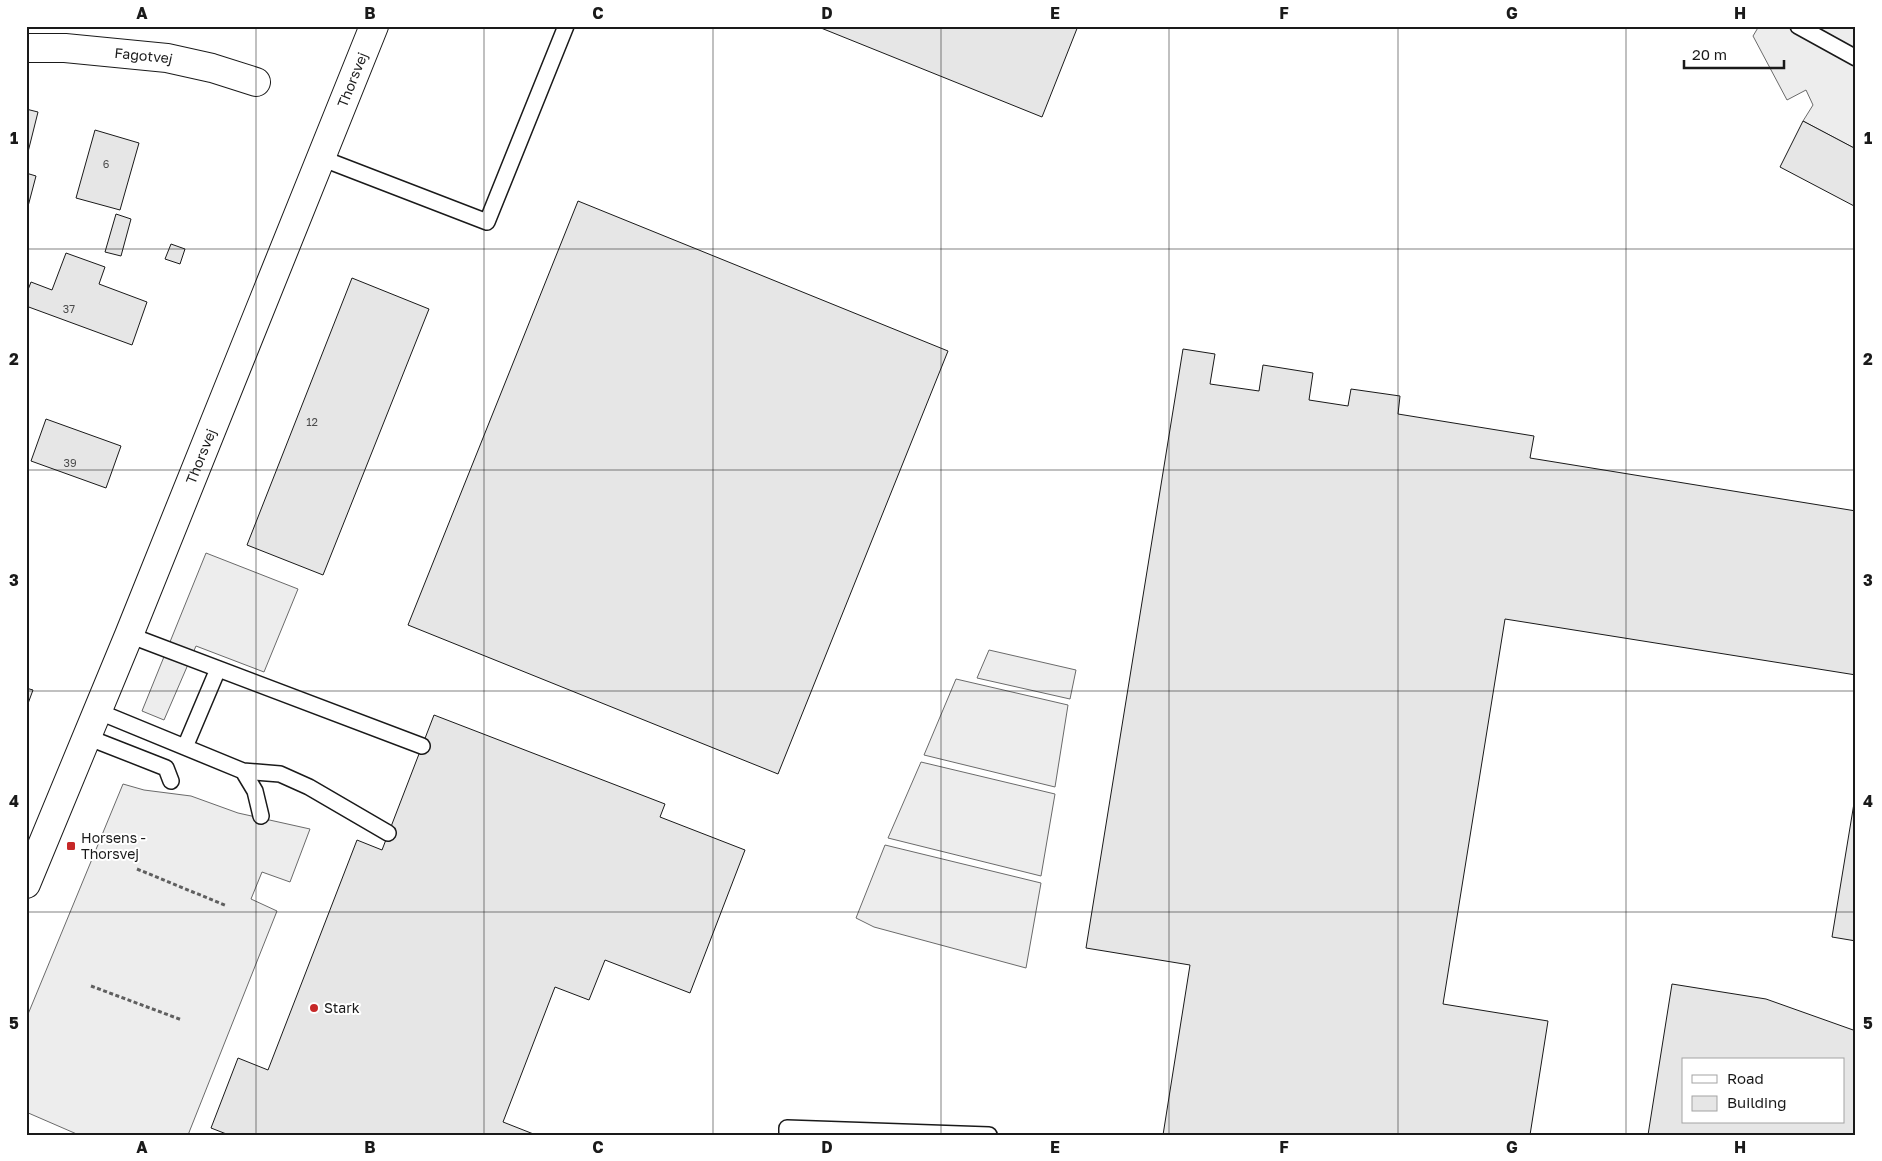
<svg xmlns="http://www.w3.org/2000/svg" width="1882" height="1161" font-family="'Golos Text',sans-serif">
<rect width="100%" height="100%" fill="#fff"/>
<path fill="#ededed" stroke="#6a6a6a" d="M1759,26H1856V149L1803,121L1813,105L1806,90L1787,100L1753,36Z
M206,553L298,589L264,672L196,646L164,720L142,711Z
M989,650L1076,670L1070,699L977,678Z
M956,679L1068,705L1055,787L924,755Z
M921,762L1055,794L1041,876L888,838Z
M123,784L144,790L191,796L238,813L310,829L290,882L262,872L251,899L277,911L188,1135H79L26,1112V1092L28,1086L26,1085V1019Z
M885,845L1041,883L1026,968L874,927L856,918Z"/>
<path fill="#e6e6e6" stroke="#1a1a1a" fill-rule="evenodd" d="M816,26H1078L1042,117Z
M26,109L38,112L26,160Z
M1803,121L1856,149V207L1780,167Z
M95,130L139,143L120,210L76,198Z
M26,173L36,176L26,214Z
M578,201L948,351L778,774L408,625Z
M116,214L131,219L121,256L105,252Z
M171,244L185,249L180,264L165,259Z
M66,253L105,267L99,284L147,302L132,345L26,306V295L31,282L52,290Z
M352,278L429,309L323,575L247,545Z
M1183,349L1215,354L1210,384L1259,391L1263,365L1313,373L1309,400L1348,406L1351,389L1400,396L1398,414L1534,436L1530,458L1856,511V675L1505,619L1443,1004L1548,1021L1530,1135H1163L1190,965L1086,948Z
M46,419L121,446L106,488L31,461Z
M26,688L33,690L26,709Z
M434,715L665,804L660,817L745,850L690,993L605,960L589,1000L555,987L503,1122L536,1135H229L211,1128L238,1058L268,1070L357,840L382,850Z
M1856,791V941L1832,937Z
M1672,984L1766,999L1856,1031V1135H1648ZM1683,1060H1843V1122H1683Z"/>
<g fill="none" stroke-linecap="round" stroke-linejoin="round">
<defs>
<path id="lane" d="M1798,26L1856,58
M321,158L487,222L566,26
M129,635L422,746
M97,711L243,771L255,791L261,816
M87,737L166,768L171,781
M185,747L218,669
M243,771L280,774L309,787L388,833
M787,1135V1128L989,1135"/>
<g id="street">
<path id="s1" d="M26,48H65L167,58L212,68L256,82"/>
</g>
<g id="secondary">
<path id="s2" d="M26,884L129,635L374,26"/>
</g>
</defs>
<use href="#lane" stroke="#1a1a1a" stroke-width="18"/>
<use href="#street" stroke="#1a1a1a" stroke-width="30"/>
<use href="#secondary" stroke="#1a1a1a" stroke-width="30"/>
<path stroke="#5f5f5f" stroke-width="3" stroke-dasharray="4 2.5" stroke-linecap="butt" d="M137,869L227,906
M91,986L182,1020"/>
<use href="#lane" stroke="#fff" stroke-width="15"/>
<use href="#street" stroke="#fff" stroke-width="28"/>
<use href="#secondary" stroke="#fff" stroke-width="28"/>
</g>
<path fill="none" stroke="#1a1a1a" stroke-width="1" stroke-opacity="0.55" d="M256,26V1135M484,26V1135M713,26V1135M941,26V1135M1169,26V1135M1398,26V1135M1626,26V1135M26,249H1856M26,470H1856M26,691H1856M26,912H1856"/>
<g fill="#c62828" stroke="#fff" stroke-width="2">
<rect x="66" y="841" width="10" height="10" rx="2.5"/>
<circle cx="314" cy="1008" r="5"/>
</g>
<g text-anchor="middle" stroke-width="4" stroke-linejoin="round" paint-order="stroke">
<g font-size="11" fill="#4d4d4d">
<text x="106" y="168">6</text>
<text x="69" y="313">37</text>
<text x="312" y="426">12</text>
<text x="70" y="467">39</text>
</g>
<g font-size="14" fill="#1a1a1a" stroke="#fff">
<text dy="5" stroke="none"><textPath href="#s1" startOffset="118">Fagotvej</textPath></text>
<text dy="5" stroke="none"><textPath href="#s2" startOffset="868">Thorsvej</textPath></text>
<text dy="5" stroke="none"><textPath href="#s2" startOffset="462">Thorsvej</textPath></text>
</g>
<g font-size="14" fill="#1a1a1a" stroke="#fff" text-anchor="start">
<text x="81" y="843">Horsens -<tspan x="81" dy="16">Thorsvej</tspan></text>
<text x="324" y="1013">Stark</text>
</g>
</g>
<rect width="1882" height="1161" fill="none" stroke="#ffffff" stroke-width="55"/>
<rect x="1682" y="1058" width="162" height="65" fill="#ffffff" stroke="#a3a3a3"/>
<rect x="1692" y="1075" width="25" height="8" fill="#ffffff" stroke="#a3a3a3"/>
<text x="1727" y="1084" font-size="15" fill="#1a1a1a">Road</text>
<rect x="1692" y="1096" width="25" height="15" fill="#e6e6e6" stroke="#a3a3a3"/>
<text x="1727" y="1108" font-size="15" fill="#1a1a1a">Building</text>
<path d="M1684 60v8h100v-8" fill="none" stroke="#1a1a1a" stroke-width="2.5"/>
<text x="1692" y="60" font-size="15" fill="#1a1a1a" stroke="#ffffff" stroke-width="4" paint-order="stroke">20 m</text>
<rect x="28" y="28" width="1826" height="1106" fill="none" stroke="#1a1a1a" stroke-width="2"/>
<g font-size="16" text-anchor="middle" font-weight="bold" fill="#1a1a1a">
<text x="142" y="19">A</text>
<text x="370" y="19">B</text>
<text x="598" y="19">C</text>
<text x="827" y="19">D</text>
<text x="1055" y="19">E</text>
<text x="1284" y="19">F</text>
<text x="1512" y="19">G</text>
<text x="1740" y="19">H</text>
<text x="14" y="144">1</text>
<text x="1868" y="144">1</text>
<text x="14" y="365">2</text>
<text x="1868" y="365">2</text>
<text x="14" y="586">3</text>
<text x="1868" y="586">3</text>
<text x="14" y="807">4</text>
<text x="1868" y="807">4</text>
<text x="14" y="1029">5</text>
<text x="1868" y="1029">5</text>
<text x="142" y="1153">A</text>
<text x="370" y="1153">B</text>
<text x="598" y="1153">C</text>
<text x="827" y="1153">D</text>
<text x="1055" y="1153">E</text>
<text x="1284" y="1153">F</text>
<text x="1512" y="1153">G</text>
<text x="1740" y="1153">H</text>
</g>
</svg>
